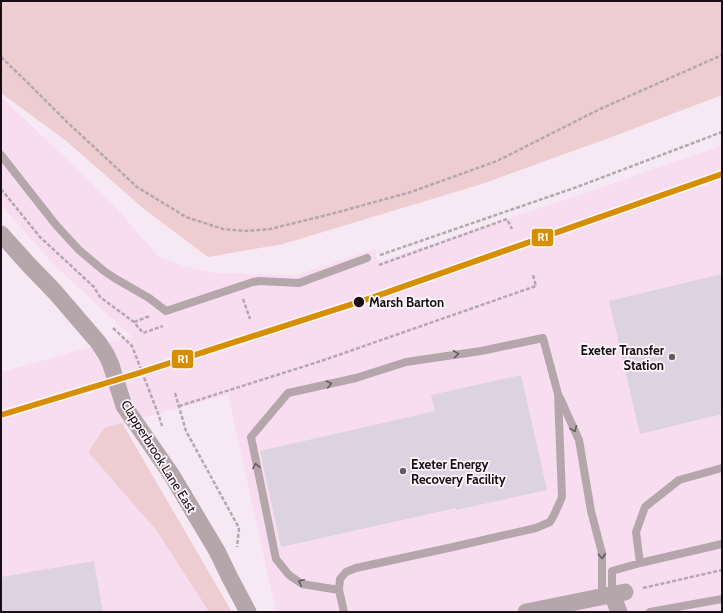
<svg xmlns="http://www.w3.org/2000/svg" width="723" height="613" font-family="Cabin,sans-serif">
<rect width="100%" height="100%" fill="#f7e9f3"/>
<path fill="#f8ddf1" d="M1,97L57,150L112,203L159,257L184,266L215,273L298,275L375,249L378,262L600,188L722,145V612H276L228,395L104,428L88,452L156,530L209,612H1V372L91,347L132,337L54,265L7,212L1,203Z"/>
<path fill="#eecdd2" d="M1,1H722V95L609,138L482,184L283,244L208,257L144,209L65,140L1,93Z
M122,423L232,612H209L156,530L88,452L104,428Z"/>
<path fill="#ddd2df" d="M722,274V414L640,434L609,301Z
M521,375L547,490L456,510V508L281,547L260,451L435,411L431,395Z
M94,561L103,612H1V577Z"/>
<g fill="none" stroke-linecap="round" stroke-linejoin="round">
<path stroke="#b4a8ad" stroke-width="2.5" stroke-dasharray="4 2" stroke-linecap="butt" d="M1,57L26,81L67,122L137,187L186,217L223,229L246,231L270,229L331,214L411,192L497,161L600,109L722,55
M1,189L40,237L94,287L100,297L134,322L143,333L163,326
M380,255L577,187L722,132
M379,265L507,219L512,229
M243,299L250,319
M134,322L150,316
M113,328L132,346L159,416L162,426
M175,393L186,431L239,528L237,547
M179,406L192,402L324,360L536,286L533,275
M643,588L722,570"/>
<path stroke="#b5a6ac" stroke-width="8" d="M1,155L56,225L79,250L104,271L116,279L149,298L166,311L253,282L260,281L299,283L367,258
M560,398L579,440L591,511L602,553V596
M640,563L636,532L645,507L679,480L722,468
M339,590L302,584L289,575L276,559L251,437L288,393L356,378L406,362L481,351L543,338L558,394L562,497L555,513L550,522L536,528L453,547L356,568L346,572L340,579L339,590L344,612
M612,594V571L640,563L722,544
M650,612L722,599"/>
<path stroke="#b5a6ac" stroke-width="17" d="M1,234L28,264L55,292L98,342L106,354L111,365L124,406L171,474L217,551L230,578L248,612
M612,594L619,612
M526,612L625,592"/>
<defs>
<path id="rail-1" d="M1,415L139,373L371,298L722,174"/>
</defs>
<use href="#rail-1" stroke="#fef7fc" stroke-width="9"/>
<use href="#rail-1" stroke="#d68f03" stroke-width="6"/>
</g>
<defs><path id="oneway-chevron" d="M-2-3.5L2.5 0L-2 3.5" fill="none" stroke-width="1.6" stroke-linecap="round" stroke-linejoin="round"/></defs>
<g stroke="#675a61">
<use href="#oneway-chevron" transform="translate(456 354) rotate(-8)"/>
<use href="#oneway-chevron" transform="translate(329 384) rotate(-12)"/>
<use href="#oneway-chevron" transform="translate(574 429) rotate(66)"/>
<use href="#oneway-chevron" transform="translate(256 466) rotate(-101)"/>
<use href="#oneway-chevron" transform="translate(602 556) rotate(86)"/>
<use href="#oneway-chevron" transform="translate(301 582) rotate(-154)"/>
</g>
<circle fill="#190e16" stroke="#fef7fc" stroke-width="1.5" cx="359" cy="302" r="6"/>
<g fill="#675b63" stroke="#fef7fc" stroke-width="1.5">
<circle cx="672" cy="357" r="4"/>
<circle cx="403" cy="471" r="4"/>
</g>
<g text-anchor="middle" stroke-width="3.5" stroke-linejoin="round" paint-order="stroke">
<g font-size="13" font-weight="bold" fill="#190e16" stroke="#fef7fc" text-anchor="start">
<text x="369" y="307">Marsh Barton</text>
</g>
<g font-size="13" font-weight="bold" fill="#190e16" stroke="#fef7fc" text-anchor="end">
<text x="664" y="355">Exeter Transfer<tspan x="664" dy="15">Station</tspan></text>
<text x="411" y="469" text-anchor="start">Exeter Energy<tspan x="411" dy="15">Recovery Facility</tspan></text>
</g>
<g font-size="13" fill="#190e16" stroke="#fef7fc">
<text transform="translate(159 456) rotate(58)" y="5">Clapperbrook Lane East</text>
</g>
</g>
<g stroke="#fef7fc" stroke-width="1.5">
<rect x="531" y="228" width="23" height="19" rx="4" fill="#d68f03"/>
<rect x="171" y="349" width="23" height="20" rx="4" fill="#d68f03"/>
</g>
<g font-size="11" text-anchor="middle" font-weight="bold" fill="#fff">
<text x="543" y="241">R1</text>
<text x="183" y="363">R1</text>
</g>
<rect width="723" height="613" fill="none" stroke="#190e16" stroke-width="4"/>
</svg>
